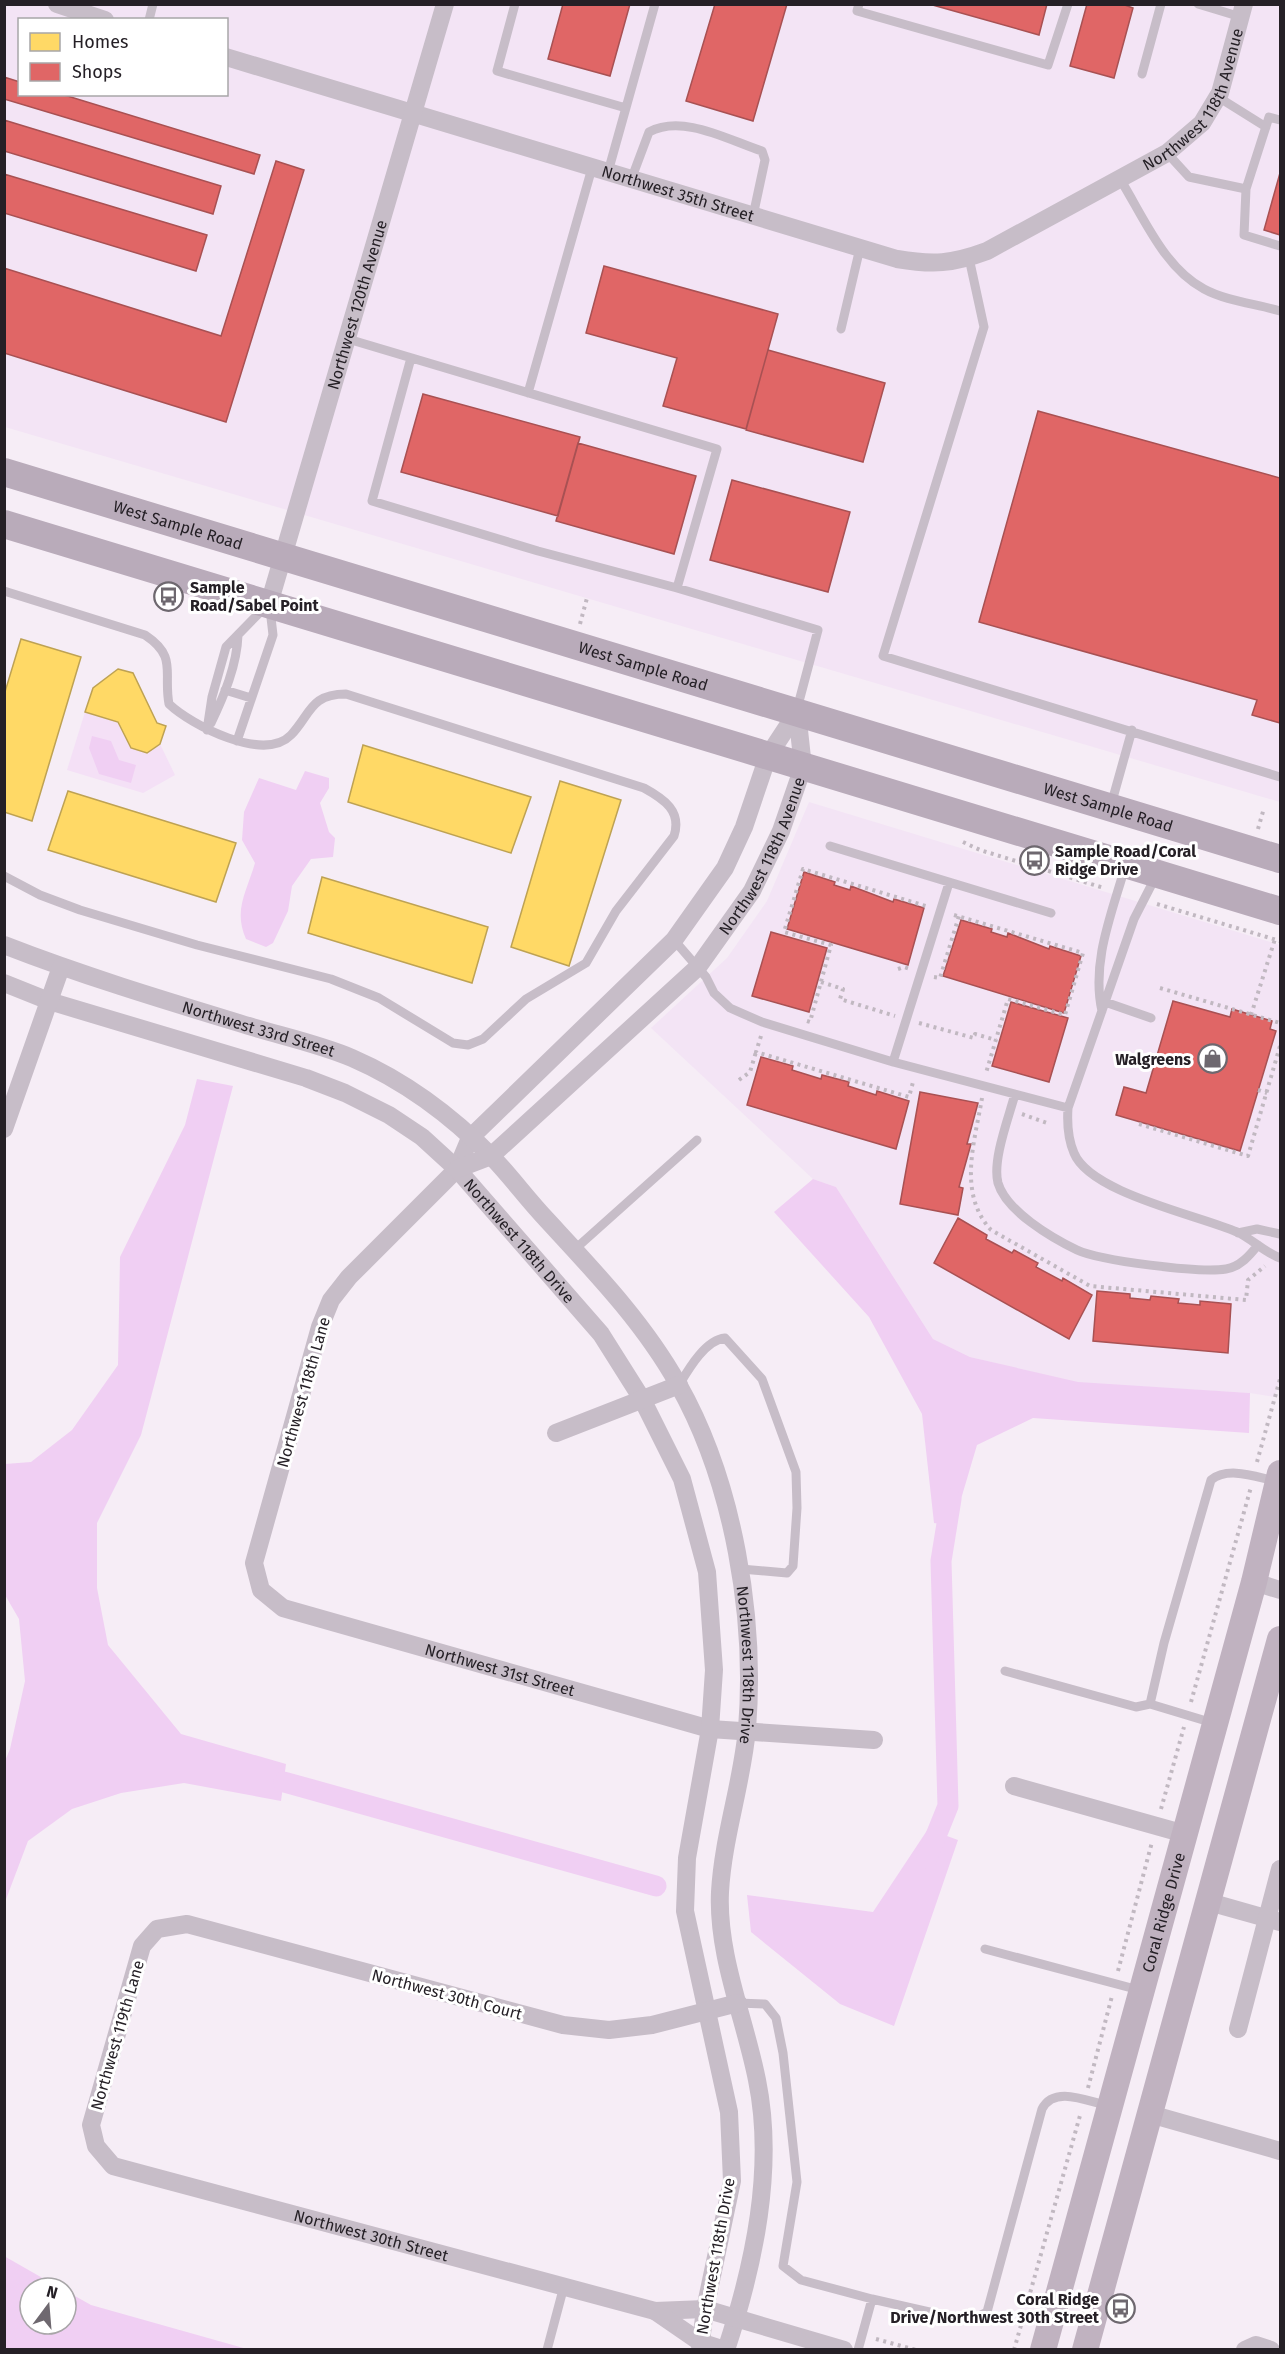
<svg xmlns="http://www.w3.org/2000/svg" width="1285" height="2354" font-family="'Fira Sans',sans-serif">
<rect width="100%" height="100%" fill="#f6edf6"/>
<path fill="#f3e4f5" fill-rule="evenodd" d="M4,5H1280V802L5,427ZM20,20H226V94H20Z
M809,802L1280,945V1379L1275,1397L1250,1393L1078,1383L970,1357L933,1339L836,1187L813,1179L651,1028L727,958L767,901Z"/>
<path fill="#f4e0f6" d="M85,712L118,722L132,748L147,753L160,744L175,775L143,793L67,770Z"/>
<path fill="#f0cff3" d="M92,736L111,741L119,760L136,765L131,783L99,774L89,748Z
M305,771L329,778V788L320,803L329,832L335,838L333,857L311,859L292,886L288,911L273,943L266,947L246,939C233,910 247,891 255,863L242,840L244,812L259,778L296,790Z
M197,1079L233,1086L141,1435L97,1523V1588L108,1645L181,1734L286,1764L281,1801L184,1783L121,1793L72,1809L28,1841L5,1902V1761L10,1749L25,1681L19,1619L5,1595V1464L31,1462L72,1430L118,1365L120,1257L185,1125Z
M813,1179L836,1187L933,1339L970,1357L1078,1382L1250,1393L1249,1433L1033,1418L977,1445L953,1526L934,1523L922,1414L869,1317L774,1212Z
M928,1829L958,1840L894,2026L840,2004L751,1932L747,1895L873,1912Z
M4,2256L60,2288H30V2324H66V2291L91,2305L247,2349H5Z"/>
<path fill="#ffd966" stroke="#bea253" stroke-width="1.5" d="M21,639L81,657L32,821L4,812V695Z
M118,669L133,673L157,723L166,726L160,744L147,753L131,748L118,722L85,712L93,688Z
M363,745L531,797L511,853L348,802Z
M560,781L621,800L569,966L511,947Z
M68,791L236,843L216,902L48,850Z
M322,877L488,927L472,983L308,933Z"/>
<path fill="#e06666" stroke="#a85153" stroke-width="1.5" d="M563,4H630L610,76L548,59Z
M715,4H787L753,121L686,101Z
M929,4H1047L1039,35Z
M1087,4H1122L1133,8L1114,78L1070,66Z
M4,77L20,82V94H61L260,155L254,174L4,99Z
M4,120L221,186L213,214L4,151Z
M276,161L304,170L226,422L4,353V268L221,336Z
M1280,173V235L1264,230Z
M4,174L207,235L196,271L4,213Z
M604,266L778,314L746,429L663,406L677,358L586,333Z
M768,350L885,383L863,462L746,430Z
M423,394L580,437L558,516L401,472Z
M1038,411L1280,478V723L1252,715L1257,700L979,622Z
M578,443L696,476L674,554L556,521Z
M732,480L850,512L828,592L710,560Z
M804,872L835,882L834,885L850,890L851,886L893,902L894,899L924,908L908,965L787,929Z
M961,920L992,929L991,932L1007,937L1008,933L1049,949L1050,946L1081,956L1064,1013L943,976Z
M771,932L827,948L809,1012L752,996Z
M1173,1001L1230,1017L1232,1009L1272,1021L1270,1029L1276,1031L1240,1151L1116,1115L1124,1087L1146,1093Z
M1011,1002L1068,1018L1049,1082L992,1066Z
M761,1057L793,1066L792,1070L821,1079L822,1075L849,1082L848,1086L876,1095L877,1091L909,1101L896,1149L747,1105Z
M920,1092L978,1103L967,1144H971L959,1187L963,1188L958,1215L900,1204Z
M958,1218L987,1235L986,1239L1012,1253L1014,1250L1038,1263L1036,1267L1062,1281L1063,1278L1092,1295L1069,1339L934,1263Z
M1097,1291L1130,1294V1298L1150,1300L1151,1296L1179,1299L1178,1303L1200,1305V1301L1231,1304L1228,1353L1093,1341Z"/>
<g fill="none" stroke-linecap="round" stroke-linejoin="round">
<path stroke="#f0cff3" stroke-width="21" d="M284,1782L656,1886
M927,1858L948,1806L941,1561L951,1499"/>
<path stroke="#c1b8c1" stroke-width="4" stroke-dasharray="3 4.5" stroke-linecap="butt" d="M580,624L587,598
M1258,829L1264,808
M963,842L980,850L1104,888
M1157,904L1280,941
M954,915L1083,953L1065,1015L1008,999L986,1073
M898,969L904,967L910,969
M934,977L940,978L959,916
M821,982L843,989L840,999L895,1016
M1160,988L1280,1023
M1251,1015L1275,939
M807,1021L810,1022L831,945L784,932L803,869L929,907
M919,1023L974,1038L975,1034L996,1040
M761,1036L756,1052L909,1097L913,1082H915
M739,1080L750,1072L756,1052
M1258,1090L1267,1093
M982,1098C975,1141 957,1193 991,1230L1090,1286L1246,1300L1248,1280L1265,1266
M1022,1114L1047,1123
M1139,1124L1248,1156L1280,1046
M1257,1462L1280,1379
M1191,1702L1251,1487
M1161,1809L1184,1727
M1118,1971L1152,1842
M1088,2088L1112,1996
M876,2339L916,2350
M1014,2350L1081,2112"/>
<path stroke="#c7bdc8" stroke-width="9" d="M515,4L497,71L626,108
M859,4L857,11L1048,65L1068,4
M1198,4L1241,17
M149,20L153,4
M1142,74L1161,4
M1218,97L1266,127
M1280,120L1269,117L1246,189L1244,235L1280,246
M1167,153L1189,177L1246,189
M608,172L655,4
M1120,179C1143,216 1164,268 1204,289C1226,301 1257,304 1280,311
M631,180L649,132C683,114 728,140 762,151L765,160L753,216
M969,258L984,327L883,656L1280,777
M841,329L860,248
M348,339L717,449L677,588L538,551L372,501L411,358
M528,393L592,168
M677,588L818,630L797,709
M4,591L145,635C178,657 163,672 169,704C191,725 264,763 291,735C311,714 310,694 346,694L644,788C664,799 682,811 674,836L616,911L586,963L526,999L483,1039L468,1045L453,1043L379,998L331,979L197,945L80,910L40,895L4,876
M225,690L251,698
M211,723C224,696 237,665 238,635
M207,730L212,697L226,647L265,607
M237,741L273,635L270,609
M1111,805L1132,730
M830,846L1051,913
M1156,876L1134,919L1068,1108C1067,1123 1068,1139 1074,1153C1090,1193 1198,1215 1237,1232C1252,1239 1264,1252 1280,1258
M674,940L706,977L714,993L730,1008L762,1022L893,1062L1068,1108
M1105,1002L1151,1018
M1102,1011C1091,962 1112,913 1125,867
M893,1062L949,883
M1015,1094C1009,1117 992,1160 998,1183C1006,1211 1052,1238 1077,1250C1101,1261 1199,1273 1226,1269C1240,1267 1250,1255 1258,1245
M1238,1233L1257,1229L1280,1234
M574,1250L697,1140
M679,1385C688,1370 705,1340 725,1338L762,1379L796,1472L797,1508L793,1566L787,1573L741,1569
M1005,1671L1136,1707L1150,1704
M1213,1723L1150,1704L1164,1643L1211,1480C1228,1466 1256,1477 1276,1481
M985,1949L1139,1990
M738,2003L765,2004L776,2018L783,2053L797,2182L783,2266L801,2280L872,2299
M547,2350L564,2286
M858,2350L872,2299L969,2321L987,2312L1042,2109C1054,2085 1087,2101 1109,2106"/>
<g stroke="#c7bdc8" stroke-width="18">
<path d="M57,4L105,20"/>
<path id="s1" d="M226,57L897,259C933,265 952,264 987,251L1167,153L1202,123L1220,93L1244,4"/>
<path id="s2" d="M269,604L445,4"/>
<path id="s3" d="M797,712L768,756L744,827L725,868L674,940L470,1138L457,1169L349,1277L331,1300L320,1327L254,1563L261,1590L283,1608L710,1729L874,1740"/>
<path id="s4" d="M4,945C81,975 160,999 239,1023C276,1035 317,1043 352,1058C405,1081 453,1117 493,1158C512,1178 528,1200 547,1220C594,1271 644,1323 678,1384C734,1483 756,1618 747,1729C742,1784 723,1837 720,1892C717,1955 745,2019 757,2080C775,2168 754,2265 726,2350"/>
<path id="s5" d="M4,983L49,1001L306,1078L345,1093L389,1115L422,1137L457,1169L601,1334L642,1399L682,1479L707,1572L714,1670L710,1729L687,1858L685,1911L729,2112L732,2181L705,2309L700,2350"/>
<path d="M4,1129L61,967"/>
<path id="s6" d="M457,1169L491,1156L698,967L752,891L781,831L803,767L797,712"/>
<path d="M556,1433L679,1385"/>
<path d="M1254,1582L1280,1590"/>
<path d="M1014,1786L1185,1834"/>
<path d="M1209,1902L1280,1922"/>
<path id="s7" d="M738,2003L652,2025L609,2030L563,2025L187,1924L157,1929L142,1946L91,2125L96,2146L113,2166L655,2311L705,2309L844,2350"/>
<path d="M1238,2029L1280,1869"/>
<path d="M1150,2114L1280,2151"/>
<path d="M655,2311L700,2342L725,2350"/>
<path d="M1245,2350L1256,2345L1271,2350"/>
</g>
<g stroke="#c0b2c0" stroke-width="26">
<path id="s8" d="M1043,2350L1254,1582L1280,1473"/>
<path d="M1085,2350L1280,1639"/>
</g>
<g stroke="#b9abba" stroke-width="28">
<path id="s9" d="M4,472L1280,859"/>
<path d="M4,524L1280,911"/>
</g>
</g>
<defs>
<symbol id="bus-ring" viewBox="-11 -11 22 22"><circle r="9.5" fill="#fff" stroke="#6e686f" stroke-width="1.5"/><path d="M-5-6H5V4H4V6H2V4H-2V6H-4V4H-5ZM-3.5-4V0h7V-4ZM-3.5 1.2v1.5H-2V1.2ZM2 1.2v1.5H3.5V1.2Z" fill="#6e686f"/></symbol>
<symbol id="shop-ring" viewBox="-11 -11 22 22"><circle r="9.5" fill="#fff" stroke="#6e686f" stroke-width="1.5"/><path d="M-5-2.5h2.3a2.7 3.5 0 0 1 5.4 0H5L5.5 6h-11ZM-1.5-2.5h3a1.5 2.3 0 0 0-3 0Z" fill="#6e686f"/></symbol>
</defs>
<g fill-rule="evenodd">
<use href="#bus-ring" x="152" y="580" width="33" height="33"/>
<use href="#bus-ring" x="1018" y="844" width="33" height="33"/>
<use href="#shop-ring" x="1196" y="1042" width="33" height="33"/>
<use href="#bus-ring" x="1104" y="2292" width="33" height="33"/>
</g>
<g text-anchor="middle" stroke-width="6" stroke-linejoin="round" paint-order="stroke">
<g font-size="16" fill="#252026" stroke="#fff">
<text dy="6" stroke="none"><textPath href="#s1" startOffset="1058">Northwest 118th Avenue</textPath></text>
<text dy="6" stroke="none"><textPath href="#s1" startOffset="472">Northwest 35th Street</textPath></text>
<text dy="6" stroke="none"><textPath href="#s2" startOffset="312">Northwest 120th Avenue</textPath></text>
<text dy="6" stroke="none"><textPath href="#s9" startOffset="182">West Sample Road</textPath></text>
<text dy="6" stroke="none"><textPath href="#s9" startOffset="668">West Sample Road</textPath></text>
<text dy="6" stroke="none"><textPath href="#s9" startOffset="1154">West Sample Road</textPath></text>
<text dy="6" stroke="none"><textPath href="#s6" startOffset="446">Northwest 118th Avenue</textPath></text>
<text dy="6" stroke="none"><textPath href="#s4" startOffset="268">Northwest 33rd Street</textPath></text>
<text dy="6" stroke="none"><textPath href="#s5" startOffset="590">Northwest 118th Drive</textPath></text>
<text transform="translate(303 1392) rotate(-74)" y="6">Northwest 118th Lane</text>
<text dy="6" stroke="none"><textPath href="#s4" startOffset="1125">Northwest 118th Drive</textPath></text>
<text dy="6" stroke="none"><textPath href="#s3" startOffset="1317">Northwest 31st Street</textPath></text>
<text dy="6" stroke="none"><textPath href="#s8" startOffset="454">Coral Ridge Drive</textPath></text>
<text transform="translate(447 1994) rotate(15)" y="6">Northwest 30th Court</text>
<text transform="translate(117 2035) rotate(-74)" y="6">Northwest 119th Lane</text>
<text dy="6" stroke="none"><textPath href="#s7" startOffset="1122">Northwest 30th Street</textPath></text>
<text transform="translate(715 2256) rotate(-80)" y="6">Northwest 118th Drive</text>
</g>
<g font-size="16" font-weight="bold" fill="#252026" stroke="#fff" text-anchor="start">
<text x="190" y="593">Sample<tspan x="190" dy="18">Road/Sabel Point</tspan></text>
<text x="1055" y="857">Sample Road/Coral<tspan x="1055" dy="18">Ridge Drive</tspan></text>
<text x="1191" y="1065" text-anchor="end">Walgreens</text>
<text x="1099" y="2305" text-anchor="end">Coral Ridge<tspan x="1099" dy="18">Drive/Northwest 30th Street</tspan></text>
</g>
</g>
<rect width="1285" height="2354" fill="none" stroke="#252026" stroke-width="12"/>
<rect x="18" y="18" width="210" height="78" fill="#ffffff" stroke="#a8a6a8" stroke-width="1.5"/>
<rect x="30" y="33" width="30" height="18" fill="#ffd966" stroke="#a8a6a8" stroke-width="1.5"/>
<text x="72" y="48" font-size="18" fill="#252026">Homes</text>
<rect x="30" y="63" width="30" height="18" fill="#e06666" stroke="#a8a6a8" stroke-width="1.5"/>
<text x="72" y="78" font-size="18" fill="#252026">Shops</text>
<g transform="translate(48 2306) rotate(16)"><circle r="28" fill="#ffffff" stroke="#a8a6a8" stroke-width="1.5"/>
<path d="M0-4.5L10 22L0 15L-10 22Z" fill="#6e686f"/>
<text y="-9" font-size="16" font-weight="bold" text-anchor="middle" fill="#252026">N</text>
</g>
</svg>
